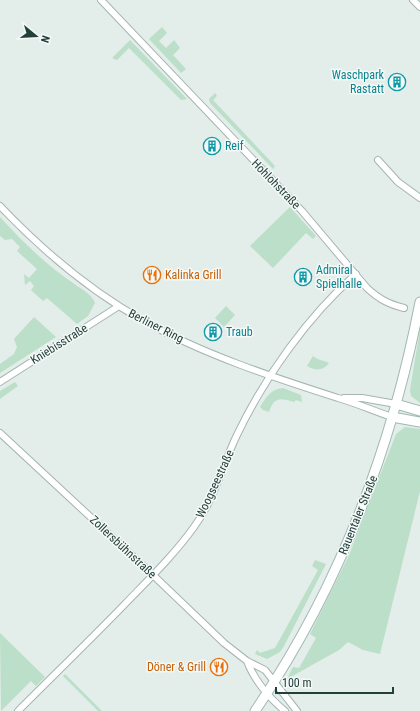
<svg xmlns="http://www.w3.org/2000/svg" width="420" height="711" font-family="'Roboto Condensed',sans-serif">
<rect width="100%" height="100%" fill="#e3edea"/>
<path fill="#bbdfc8" d="M162,27L167,33L159,41L166,48L174,40L180,48L173,55L186,69L181,73L149,39Z
M130,40L187,99L181,100L129,48L117,60L112,58Z
M215,93L217,96L213,100L275,166L273,169L210,103L209,99Z
M290,207L316,236L313,239L306,233L273,268L250,246Z
M0,217C22,241 46,265 73,283C81,289 92,294 95,303L88,316L77,324L47,298L43,301L31,290L34,286L30,281L25,285L24,274L29,278L37,269L17,251L20,247L12,239L5,240L0,236Z
M226,306L235,315L224,327L215,318Z
M34,317L56,337L0,373V364L14,354L17,347L14,339Z
M420,329V403L411,396L410,390Z
M313,356C319,361 323,360 329,363C323,371 315,371 307,366Z
M15,382L18,386L0,399V391Z
M283,388L301,395L302,402L296,400L294,402C281,398 274,396 269,412L263,410L260,407C266,397 271,389 283,388Z
M405,427L420,429V491L380,654L363,650L348,642L339,650L287,679L293,667L299,668L316,638L310,634L350,553L396,434Z
M315,560L326,564L284,646L280,652L267,659L255,654L257,650L260,653L275,648L318,570L312,566Z
M0,633L45,677L36,686L31,681L1,711Z
M65,674L102,711H98L63,676Z"/>
<g fill="none" stroke-linecap="round" stroke-linejoin="round">
<defs>
<path id="street" d="M101,0L302,211L367,288C379,299 388,304 404,308
M413,0L420,7
M378,160L398,182L420,198
M0,206C42,250 90,291 144,321C202,354 275,378 338,398C356,403 374,411 392,417
M0,382L119,306
M344,398H362L396,404
M0,433L153,575L224,643L247,661L265,670L297,711
M247,661C254,680 270,699 285,711
M18,711C54,675 90,640 125,604C149,579 174,555 194,527C214,500 222,467 236,437C264,378 308,316 356,274"/>
<path id="secondary" d="M396,404L420,411
M392,417L420,422
M255,711C339,588 392,447 420,302"/>
</defs>
<use href="#street" stroke="#a5b5b2" stroke-width="8"/>
<use href="#secondary" stroke="#a1b9b3" stroke-width="11"/>
<use href="#street" stroke="#fff" stroke-width="6"/>
<use href="#secondary" stroke="#fff" stroke-width="9"/>
</g>
<defs>
<symbol id="building-ring" viewBox="-11 -11 22 22"><circle r="9.5" fill="#f4f9f7" stroke="#0f9aa8" stroke-width="1.5"/><path d="M-4-6H4V6H1V3H-1V6H-4ZM-2.5-4.3h1.7v1.8h-1.7ZM.8-4.3h1.7v1.8H.8ZM-2.5-1h1.7V.8h-1.7ZM.8-1h1.7V.8H.8Z" fill="#0f9aa8"/></symbol>
<symbol id="restaurant-ring" viewBox="-11 -11 22 22"><circle r="9.5" fill="#f4f9f7" stroke="#e8710a" stroke-width="1.5"/><path d="M-5-6h1v4h1v-4h1v4h1v-4h1v5L-1.5 .5V6h-2V.5L-5-1ZM5-6V6H3V1.5H1.5Q1.5-4 5-6Z" fill="#e8710a"/></symbol>
</defs>
<g fill-rule="evenodd">
<use href="#building-ring" x="387" y="72" width="20" height="20"/>
<use href="#building-ring" x="202" y="136" width="20" height="20"/>
<use href="#restaurant-ring" x="142" y="265" width="20" height="20"/>
<use href="#building-ring" x="293" y="267" width="20" height="20"/>
<use href="#building-ring" x="203" y="322" width="20" height="20"/>
<use href="#restaurant-ring" x="209" y="657" width="20" height="20"/>
</g>
<g text-anchor="middle" stroke-width="3" stroke-linejoin="round" paint-order="stroke">
<g font-size="12" fill="#0d838f" stroke="#f4f9f7" text-anchor="start">
<text x="384" y="79" text-anchor="end">Waschpark<tspan x="384" dy="14">Rastatt</tspan></text>
<text x="225" y="150">Reif</text>
<text x="316" y="274">Admiral<tspan x="316" dy="14">Spielhalle</tspan></text>
<text x="226" y="336">Traub</text>
</g>
<g font-size="12" fill="#223f3a" stroke="#f4f9f7">
<text transform="translate(276 184) rotate(46)" y="4">Hohlohstraße</text>
<text transform="translate(156 326) rotate(27)" y="4">Berliner Ring</text>
<text transform="translate(59 344) rotate(-32)" y="4">Kniebisstraße</text>
<text transform="translate(215 484) rotate(-65)" y="4">Woogseestraße</text>
<text transform="translate(358 515) rotate(-68)" y="4">Rauentaler Straße</text>
<text transform="translate(123 547) rotate(43)" y="4">Zollersbühnstraße</text>
</g>
<g font-size="12" fill="#c56008" stroke="#f4f9f7" text-anchor="start">
<text x="165" y="279">Kalinka Grill</text>
<text x="206" y="671" text-anchor="end">Döner &amp; Grill</text>
</g>
</g>
<g transform="translate(36 36) rotate(108)" stroke="#f4f9f7" stroke-width="3" paint-order="stroke">
<path d="M0-3L7 15L0 10L-7 15Z" fill="#223f3a"/>
<text y="-6" font-size="11" font-weight="bold" text-anchor="middle" fill="#223f3a">N</text>
</g>
<path d="M276 687v6h117v-6" fill="none" stroke="#223f3a" stroke-width="2"/>
<text x="282" y="687" font-size="12" fill="#223f3a" stroke="#f4f9f7" stroke-width="3" paint-order="stroke">100 m</text>
</svg>
